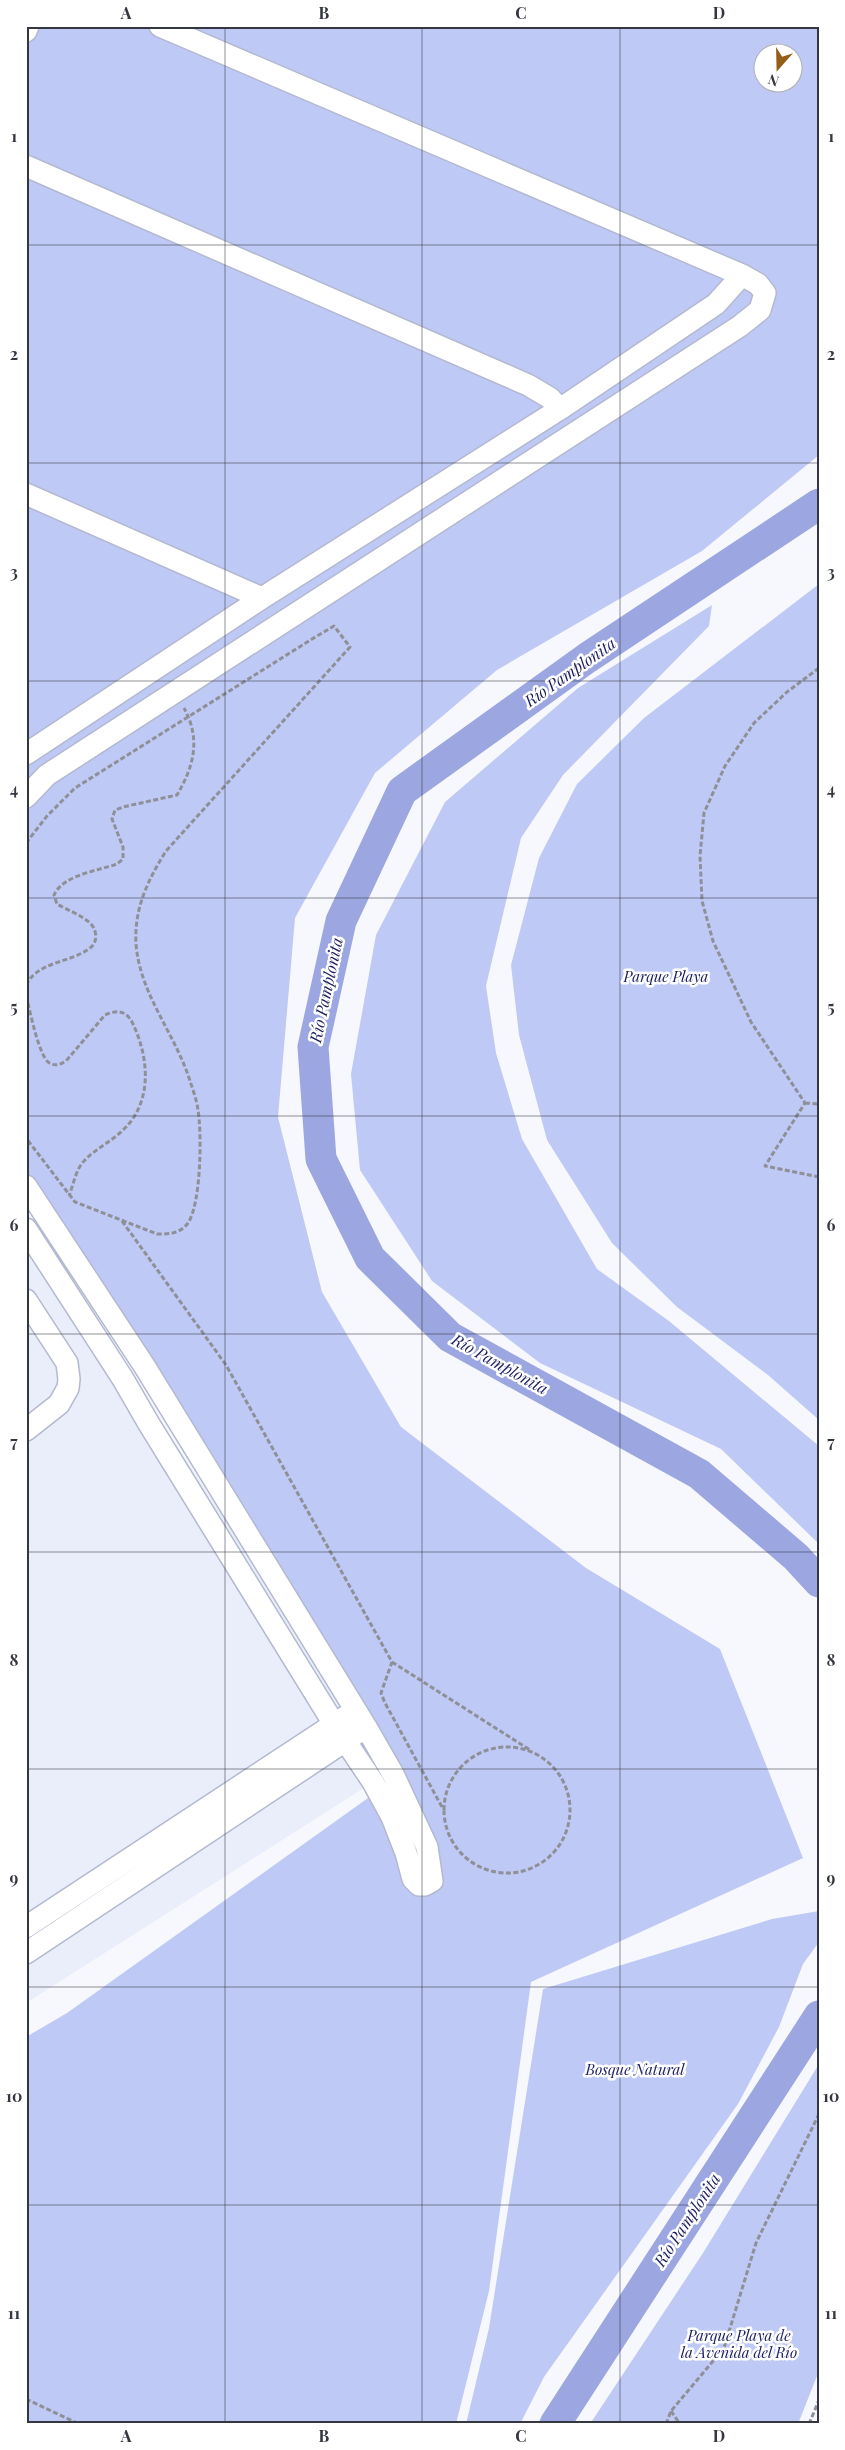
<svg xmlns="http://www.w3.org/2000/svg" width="845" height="2450" font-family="'Playfair Display',serif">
<rect width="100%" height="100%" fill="#f7f8fd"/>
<path fill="#eaedfa" d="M26,1214L389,1772L26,2003Z"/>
<path fill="#bfc9f6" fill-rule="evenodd" d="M26,26H819V455L702,551L497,670L375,773L295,918L278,1117L322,1292L401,1427L586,1568L720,1649L803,1858L531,1982L489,2291L456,2424H26V2037L67,2013L403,1773L26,1197ZM762,52H792V82H762Z
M819,584V1420L768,1375L677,1307L612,1243L547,1140L519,1035L511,965L539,858L577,784L644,718Z
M712,605L709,626L563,775L521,838L486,986L496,1053L522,1139L597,1269L669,1321L819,1446V1544L721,1449L540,1363L432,1281L360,1170L351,1074L376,935L445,802L578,688Z
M819,1911V1942L803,1964L779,2027L738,2104L544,2377L520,2424H466L489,2328L543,1989L772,1919Z
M819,2064V2371L798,2424H590L703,2253Z"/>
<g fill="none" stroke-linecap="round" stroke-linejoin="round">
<path stroke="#9ca7e1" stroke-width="31" d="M819,504L587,658L402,791L341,921L313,1047L321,1159L370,1258L450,1337L699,1474L796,1557L819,1582
M555,2424L819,2016"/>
<defs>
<path id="minor" d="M26,31L28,26
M26,166L528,385L550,398L560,409
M26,494L262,598
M26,754L262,598L560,409L716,304L742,275
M26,797L47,775L740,326L760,310L765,293L758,284L742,275L160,26
M26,1186L145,1367L366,1727L393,1774L427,1847L432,1881L425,1885H419L413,1879L406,1853L392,1817L373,1782L334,1724L149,1424L123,1379L26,1229
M26,1300L67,1363L69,1379L68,1388L59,1404L26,1430
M26,1927L345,1717
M26,1953L357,1733"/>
</defs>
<use href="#minor" stroke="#b3b9d0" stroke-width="24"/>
<path stroke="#8e9097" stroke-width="3" stroke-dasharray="5 2.5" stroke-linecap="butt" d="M819,668L787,692L754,723L725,766L704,813L700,856L702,901L713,941L751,1022L805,1103L765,1166L819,1177
M26,843L47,816L75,788L312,639L334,626L350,647L166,851C148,880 134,908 136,944C140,995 175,1033 190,1081C193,1090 197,1101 198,1110C202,1134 201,1204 188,1223C180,1234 169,1234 157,1234L75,1202L26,1138
M26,915V937
M26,985C38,961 71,963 90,948C98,942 97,931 91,924C82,915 67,910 57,904L54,895C63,875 97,871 117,864L123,859V847L112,819L115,810L123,807L177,795C194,766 201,739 184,708
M26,996C30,1009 39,1060 51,1064C57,1066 61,1064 66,1061L105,1015C118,1009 127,1011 133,1024C149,1058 153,1102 123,1130C111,1142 95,1149 84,1161C76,1169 73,1186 69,1196
M805,1103L819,1104
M122,1221L226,1365L392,1662L381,1693L385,1703L442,1807
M392,1662L530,1750
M444 1810a63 63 0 1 1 126 0a63 63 0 1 1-126 0Z
M26,2399L79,2424
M671,2411L680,2424
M666,2424L671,2411L724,2348L756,2243L819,2114
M809,2424L819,2400"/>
<use href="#minor" stroke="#fff" stroke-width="21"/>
</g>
<path fill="none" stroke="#353740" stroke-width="1" stroke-opacity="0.55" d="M225,26V2424M422,26V2424M620,26V2424M26,245H819M26,463H819M26,681H819M26,898H819M26,1116H819M26,1334H819M26,1552H819M26,1769H819M26,1987H819M26,2205H819"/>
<g text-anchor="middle" stroke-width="5" stroke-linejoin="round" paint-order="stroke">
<g font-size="15" font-style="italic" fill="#1e2062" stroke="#fff">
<text x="666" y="982">Parque Playa</text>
<text x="635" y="2075">Bosque Natural</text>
<text x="739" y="2341">Parque Playa de<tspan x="739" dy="17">la Avenida del Río</tspan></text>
</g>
<g font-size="16" font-style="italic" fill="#1c1e60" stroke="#fff">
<text transform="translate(570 672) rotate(-35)" y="6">Río Pamplonita</text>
<text transform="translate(326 990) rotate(-78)" y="6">Río Pamplonita</text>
<text transform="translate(500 1364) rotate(29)" y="6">Río Pamplonita</text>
<text transform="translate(687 2220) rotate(-57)" y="6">Río Pamplonita</text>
</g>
</g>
<rect width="845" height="2450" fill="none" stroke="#ffffff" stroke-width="55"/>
<g transform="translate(778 68) rotate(200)"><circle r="24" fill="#ffffff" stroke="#aeafb3"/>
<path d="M0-4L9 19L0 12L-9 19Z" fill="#955d18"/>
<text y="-8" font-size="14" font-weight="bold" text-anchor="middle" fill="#353740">N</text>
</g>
<rect x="28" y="28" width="790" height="2394" fill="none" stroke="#353740" stroke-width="2"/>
<g font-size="16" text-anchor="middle" font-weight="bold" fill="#353740">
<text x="126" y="19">A</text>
<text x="324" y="19">B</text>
<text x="521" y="19">C</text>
<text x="719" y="19">D</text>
<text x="14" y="142">1</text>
<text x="831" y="142">1</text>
<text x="14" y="360">2</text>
<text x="831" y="360">2</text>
<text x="14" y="578">3</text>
<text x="831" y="578">3</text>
<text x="14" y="795">4</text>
<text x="831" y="795">4</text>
<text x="14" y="1013">5</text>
<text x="831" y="1013">5</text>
<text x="14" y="1231">6</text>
<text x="831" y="1231">6</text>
<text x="14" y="1448">7</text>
<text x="831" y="1448">7</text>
<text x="14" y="1666">8</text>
<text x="831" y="1666">8</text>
<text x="14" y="1884">9</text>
<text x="831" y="1884">9</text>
<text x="14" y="2102">10</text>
<text x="831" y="2102">10</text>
<text x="14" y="2319">11</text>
<text x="831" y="2319">11</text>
<text x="126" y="2442">A</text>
<text x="324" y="2442">B</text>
<text x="521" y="2442">C</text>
<text x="719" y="2442">D</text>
</g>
</svg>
